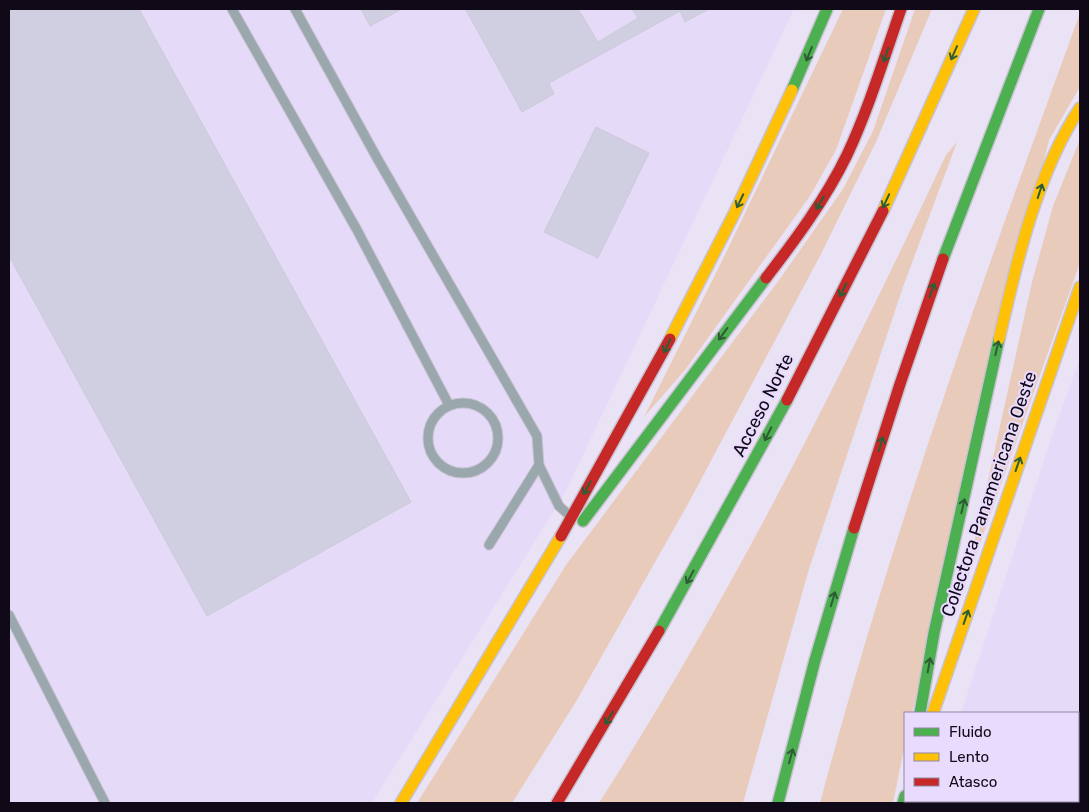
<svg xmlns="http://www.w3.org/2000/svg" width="1089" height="812" font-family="Rubik,sans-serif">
<rect width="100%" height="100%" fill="#eae3f6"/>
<path fill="#e6daf9" d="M9,9H794L565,493L372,803H9Z
M1080,358V803H933L934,801H1078V713H961L1053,433Z"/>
<path fill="#e9cbbc" d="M843,9H886L836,150L810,196L685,370L644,417L720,265Z
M915,9H932L876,142L821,254L688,504L577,700L512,803H417L566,565L779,280L843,189L873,131Z
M1080,13V87L1049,140L912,713H905V744L893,803H820C891,535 985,273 1080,13Z
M1080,139V263L964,588L1032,282L1053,206Z
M957,142L903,287L809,569L743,803H599C731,597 842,376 946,155Z"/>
<path fill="#d0cee1" stroke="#cdcada" d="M9,9H139L411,502L207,616L9,256Z
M361,9H402L370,26Z
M469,9H578L598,42L638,18L632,9H709L685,22L680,11L549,83L554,94L522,112L466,10Z
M596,127L649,153L598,258L544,232Z"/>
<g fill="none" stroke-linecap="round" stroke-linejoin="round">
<defs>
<path id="lane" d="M232,9L357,230L449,405
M295,9L377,158L537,436L539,465L489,545
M428 438a35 35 0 1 1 70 0a35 35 0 1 1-70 0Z
M539,465L559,506L571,517
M9,615L105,803"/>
<path id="fast" d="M792,90L827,9
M943,259L1039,9
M583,521L766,278
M659,631L787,400
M920,713L934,633L999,339
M778,803L815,660L854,528
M903,803L905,796"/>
<path id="slow" d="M883,211L974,9
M670,339L734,214L792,90
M999,339C1016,264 1037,172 1080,108
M933,713L1080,287
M401,803L561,536"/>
<path id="jam" d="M766,278C796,239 825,200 847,155C869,108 884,58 901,9
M787,400L883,211
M854,528L900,384L943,259
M561,536L670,339
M557,803L659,631"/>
</defs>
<use href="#lane" stroke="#c8c2d1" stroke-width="11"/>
<use href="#fast" stroke="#c8c2d1" stroke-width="14"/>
<use href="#slow" stroke="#c8c2d1" stroke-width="14"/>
<use href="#jam" stroke="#c8c2d1" stroke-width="14"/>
<use href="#lane" stroke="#9aa8ad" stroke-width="9"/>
<use href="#fast" stroke="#4caf50" stroke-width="11"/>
<use href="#slow" stroke="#ffc107" stroke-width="11"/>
<use href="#jam" stroke="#c62828" stroke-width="11"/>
</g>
<defs><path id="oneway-shaft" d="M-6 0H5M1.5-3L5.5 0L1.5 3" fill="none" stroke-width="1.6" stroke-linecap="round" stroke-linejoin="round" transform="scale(1.25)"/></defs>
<g stroke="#2e5c34">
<use href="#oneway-shaft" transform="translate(954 53) rotate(114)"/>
<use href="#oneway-shaft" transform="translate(809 54) rotate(112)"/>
<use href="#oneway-shaft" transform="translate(886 55) rotate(109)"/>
<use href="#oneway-shaft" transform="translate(1040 191) rotate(-72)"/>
<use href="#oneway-shaft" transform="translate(740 201) rotate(116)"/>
<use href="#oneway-shaft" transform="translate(886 201) rotate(115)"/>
<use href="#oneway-shaft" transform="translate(820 203) rotate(121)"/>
<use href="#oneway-shaft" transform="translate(843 290) rotate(117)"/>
<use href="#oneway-shaft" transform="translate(932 290) rotate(-70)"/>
<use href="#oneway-shaft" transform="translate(723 334) rotate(126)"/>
<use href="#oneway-shaft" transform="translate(667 346) rotate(117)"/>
<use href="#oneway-shaft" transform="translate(997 348) rotate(-77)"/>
<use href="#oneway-shaft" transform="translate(768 434) rotate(117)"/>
<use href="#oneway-shaft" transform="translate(881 444) rotate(-73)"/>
<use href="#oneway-shaft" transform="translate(1018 464) rotate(-71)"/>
<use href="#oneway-shaft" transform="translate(587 488) rotate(119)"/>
<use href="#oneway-shaft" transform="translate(963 506) rotate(-77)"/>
<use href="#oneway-shaft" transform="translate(690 577) rotate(119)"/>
<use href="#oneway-shaft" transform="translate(833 599) rotate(-73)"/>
<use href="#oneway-shaft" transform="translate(966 617) rotate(-71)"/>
<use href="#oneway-shaft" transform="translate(929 665) rotate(-80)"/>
<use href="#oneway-shaft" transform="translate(609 718) rotate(121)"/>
<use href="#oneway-shaft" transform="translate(791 756) rotate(-75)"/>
</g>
<g text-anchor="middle" stroke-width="4" stroke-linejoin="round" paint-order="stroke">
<g font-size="18" fill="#100a18" stroke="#e9dbfe">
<text transform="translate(763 405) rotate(-63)" y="6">Acceso Norte</text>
<text transform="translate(989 494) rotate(-71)" y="6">Colectora Panamericana Oeste</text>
</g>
</g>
<rect width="1089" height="812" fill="none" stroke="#100a18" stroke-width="20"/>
<rect x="904" y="712" width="175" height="90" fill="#e9dbfe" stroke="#9287a2"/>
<rect x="914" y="728" width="25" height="8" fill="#4caf50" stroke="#9287a2"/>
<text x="949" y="737" font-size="15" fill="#100a18">Fluido</text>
<rect x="914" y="753" width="25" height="8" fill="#ffc107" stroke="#9287a2"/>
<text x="949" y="762" font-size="15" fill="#100a18">Lento</text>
<rect x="914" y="778" width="25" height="8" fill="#c62828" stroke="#9287a2"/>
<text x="949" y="787" font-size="15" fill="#100a18">Atasco</text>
</svg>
